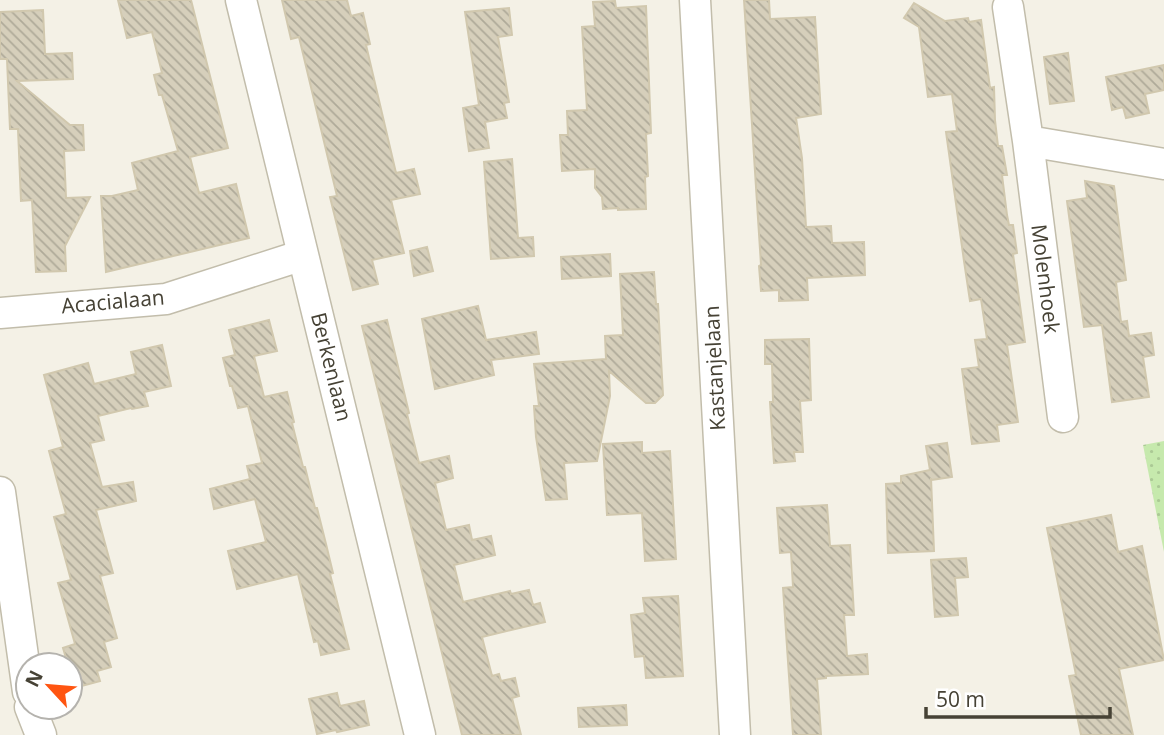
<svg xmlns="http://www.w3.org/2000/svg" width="1164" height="735" font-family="'Open Sans',sans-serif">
<defs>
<pattern id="park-dots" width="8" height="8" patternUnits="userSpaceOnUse" patternTransform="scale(1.75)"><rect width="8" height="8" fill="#c6e9ad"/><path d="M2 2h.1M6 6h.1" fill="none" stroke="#abc995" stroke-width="1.8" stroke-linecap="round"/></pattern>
<pattern id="building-back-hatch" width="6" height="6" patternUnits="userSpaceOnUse" patternTransform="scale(1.75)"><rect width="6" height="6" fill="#d6cfbb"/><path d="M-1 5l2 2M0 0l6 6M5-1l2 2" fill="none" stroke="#afaa99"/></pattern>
</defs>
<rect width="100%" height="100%" fill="#f4f1e6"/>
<path fill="url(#park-dots)" d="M1164,441V552L1143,445Z"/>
<path fill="url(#building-back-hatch)" stroke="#d1c8ae" stroke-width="2" d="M118,0H191L228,148L190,157L199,193L236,184L249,238L106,272L101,196H112L138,190L132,163L178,151L162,95H159L154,75L162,73L152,32L127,38Z
M282,0H347L351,16L363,13L370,44L366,45L396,173L414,169L420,194L391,200L404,253L372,260L378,284L353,290L330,197L337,196L299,37L291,39Z
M744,0H769L770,19L815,17L821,114L796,118L802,158L806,227L831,226L832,243L864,242L865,275L807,278L808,300L779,301V290L761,291L759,266L761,265Z
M615,1L616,8L646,6L651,133L646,134L648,176L645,177L646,209L618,210V208L603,209L602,197L595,188V169L562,171L560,135H568L567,111L587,110L582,27L595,26L593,2Z
M914,3L945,21L968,18L969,22L981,20L990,88L994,87L995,120L998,146H1002L1007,175H1002L1007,215L1009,225H1013L1017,253L1013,254L1025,342L1007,345L1018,422L997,425L999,441L972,444L962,369L979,367L975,340L987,339L981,299L970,301L964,261L946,132L957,131L952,94L928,97L919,27L904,18Z
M509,8L512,35L498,37L509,102L504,103L507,118L485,122L489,148L469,151L463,108L479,105L465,12Z
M43,10L45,54L72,53L73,79L17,81L70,125H83L84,150L64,151L66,198L90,197L65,246L66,271L36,272L32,200L21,201L18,129H10L7,59H0V12Z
M1068,53L1074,101L1050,104L1044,57Z
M1164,65V90L1145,94L1149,113L1126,118L1123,107L1112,110L1106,77Z
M512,159L518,238L533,237L534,256L491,259L484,162Z
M1085,181L1114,186L1126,280L1116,282L1121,322L1127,321L1129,336L1151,333L1154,355L1143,357L1149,397L1112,402L1102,325L1084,327L1067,201L1087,198Z
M427,247L433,271L414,276L410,251Z
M610,254L611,276L562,279L561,257Z
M654,272L656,304H658L663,395L655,403H646L609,371L610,396L597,461L564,463L567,499L546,500L536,437L534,406H539L534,364L606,359L605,336L623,335L620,274Z
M478,306L486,340L536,332L539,354L491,360L494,375L435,389L422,319Z
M269,320L277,351L254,356L264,397L287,392L294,422L292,423L303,467H305L315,508H317L326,544L333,573L330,574L349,649L321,655L318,641L314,642L298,574L237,589L228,551L266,542L255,499L214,509L210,489L250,479L247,466L262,463L248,406L238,408L232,386H230L223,358L235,355L229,330Z
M387,320L409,413L407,414L419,463L449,456L453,478L435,483L446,530L469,525L472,540L491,536L495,555L454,565L463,602L510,591L511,594L529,590L533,605L540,603L545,622L482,637L492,676L499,674L501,681L515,678L519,696L512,698L521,735H462L362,326Z
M809,339L811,400L800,401L803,452H794L795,461L774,463L770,402H773L772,364H765V340Z
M162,345L171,386L144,392L148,406L132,409L131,408L98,416L104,440L90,443L102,487L133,482L136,501L96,510L113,573L100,576L117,638L104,642L111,667L97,671L100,681L74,688L70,673V665H68L63,648L75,644L58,583L71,580L54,517L66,514L49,451L63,447L44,375L88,363L94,384L136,374L131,352Z
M642,442V453L670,451L676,559L645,561L642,513L607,515L603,444Z
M947,443L952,477L931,480V478L934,551L888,553L886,484L901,483V476L930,470L926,446Z
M827,505L830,546L850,545L854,615H844L847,656L867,654L868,674L826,676V678L817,679L821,735H793L783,588L793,587L791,552L780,553L777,508Z
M1111,515L1118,552L1142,546L1164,660L1119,669L1133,735H1081L1069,676L1076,675L1047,528Z
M966,558L968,577L955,578L958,615L935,617L931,560Z
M678,596L683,676L646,678L644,656L635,657L631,615L645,613L643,598Z
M337,693L340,706L364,701L369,725L337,732L336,730L317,734L309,699Z
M626,705L627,725L579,727L578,708Z"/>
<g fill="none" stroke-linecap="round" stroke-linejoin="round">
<defs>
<path id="minor" d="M241,0L420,735
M695,0L735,735
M1008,7L1028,141L1063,417
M1028,141L1164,164
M0,313L166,299L303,255
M0,492L28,692
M30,707L41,735"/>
</defs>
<use href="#minor" stroke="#c2bdab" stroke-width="33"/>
<use href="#minor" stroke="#fff" stroke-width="30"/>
</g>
<g text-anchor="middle" stroke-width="5" stroke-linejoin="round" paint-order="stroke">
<g font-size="21" fill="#464235" stroke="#fff">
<text transform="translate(1045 279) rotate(83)" y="7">Molenhoek</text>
<text transform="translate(113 302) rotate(-5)" y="7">Acacialaan</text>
<text transform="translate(331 367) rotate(76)" y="7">Berkenlaan</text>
<text transform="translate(715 368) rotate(-93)" y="7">Kastanjelaan</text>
</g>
</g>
<g transform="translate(49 686) rotate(296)"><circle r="33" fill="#ffffff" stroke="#b5b3ae" stroke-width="2"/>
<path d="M0-5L12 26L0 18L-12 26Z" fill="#ff5511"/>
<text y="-10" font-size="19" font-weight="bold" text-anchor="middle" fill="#464235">N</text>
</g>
<path d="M926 707v10h184v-10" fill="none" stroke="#464235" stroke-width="3.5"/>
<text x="936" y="707" font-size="21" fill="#464235" stroke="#ffffff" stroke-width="5" paint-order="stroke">50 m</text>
</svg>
